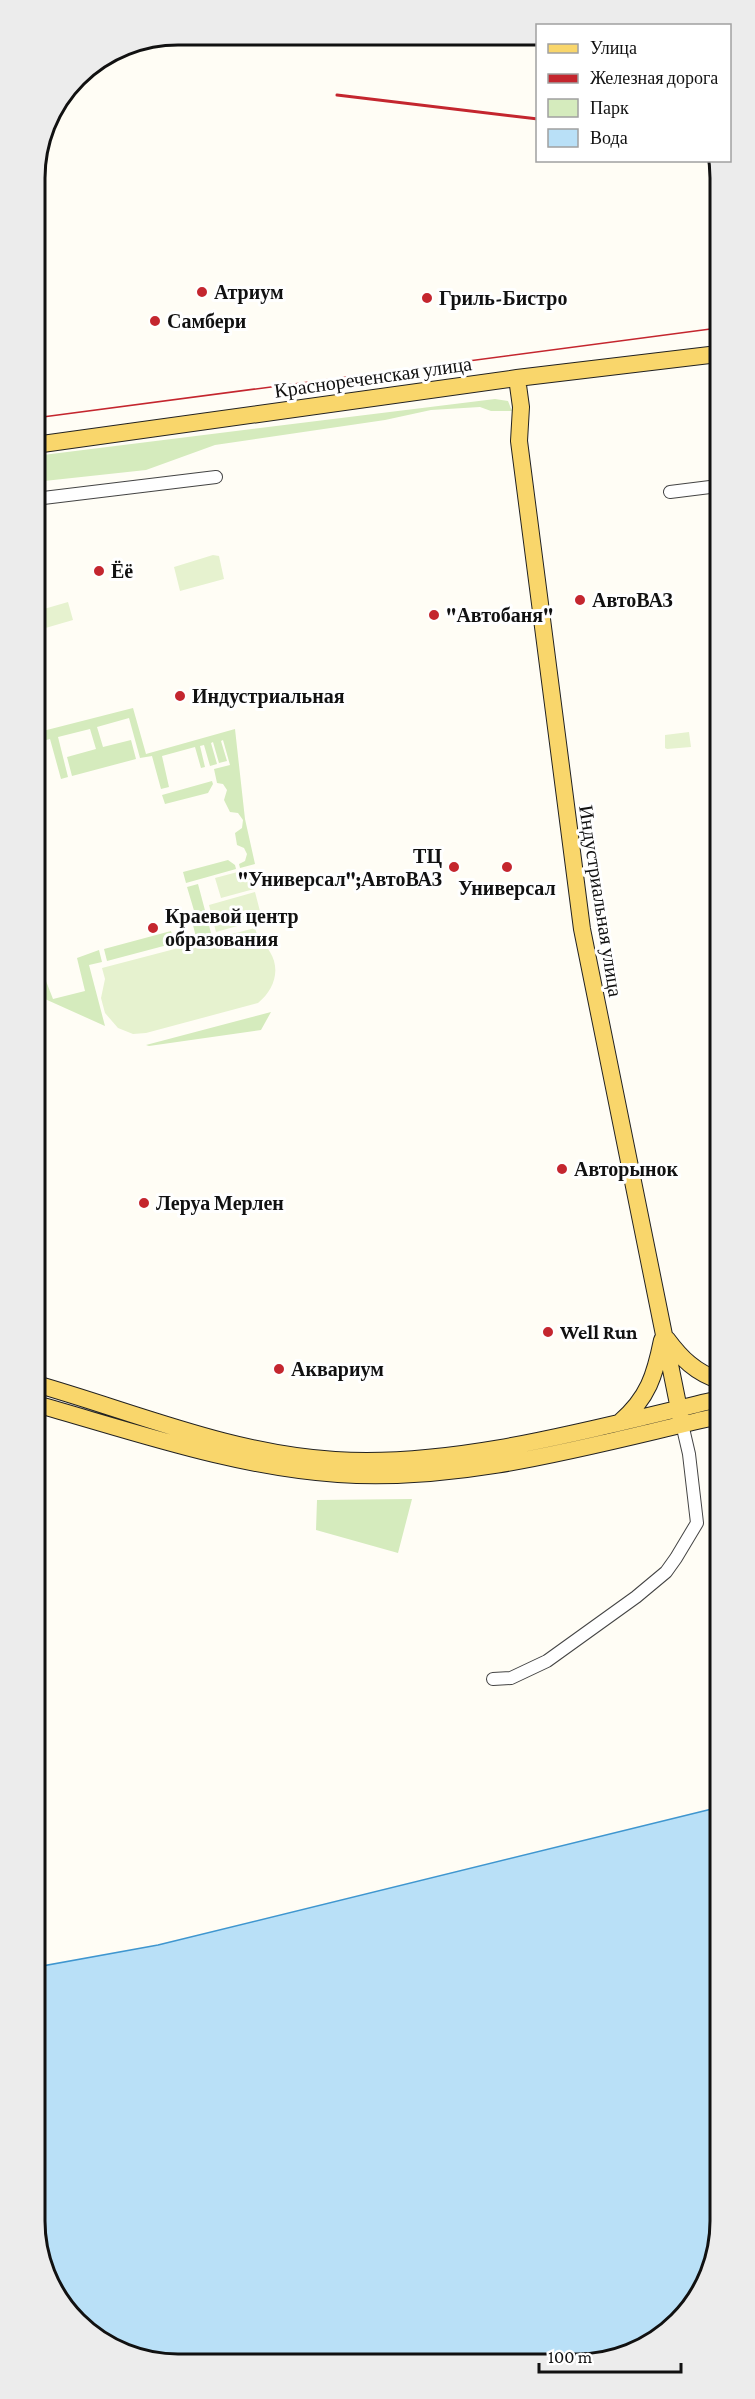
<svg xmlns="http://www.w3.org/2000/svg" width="755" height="2399" font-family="'Crimson Pro',serif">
<rect width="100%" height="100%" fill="#fffdf5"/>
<path fill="#d5ebbd" d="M495,399L508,401L512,411H491L480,407L431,410L385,420L215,445L146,470L35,482V456Z
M133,708L146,754L235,729L245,819L255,864L240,868L239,864L245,861L247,854L244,848L237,845L235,833L242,828L243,820L238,813L230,812L224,800L227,790L223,784L217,783L214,769L230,765L223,740L221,741L227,761L219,763L213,742L211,743L217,764L210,766L204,745L200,746L205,767L201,768L195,747L162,756L169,787L161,789L152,756L140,758L129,718L97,727L103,747L131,740L136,759L72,776L67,757L96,749L90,729L58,737L68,777L61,779L50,739L35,743V733Z
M212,781L213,784L208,793L165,804L162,795Z
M228,860L235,865L236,869L186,883L183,872Z
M198,884L211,933L196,937L193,925L198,924L187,887Z
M171,931L175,943L107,961L104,949Z
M99,950L102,962L89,965L105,1026L36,995V983L46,981L53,999L85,991L77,958Z
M271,1012L261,1030L149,1046L146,1045Z
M412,1499L398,1553L316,1530L317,1500Z"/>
<path fill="#e6f2cf" d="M213,555L219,556L224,579L180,591L174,567Z
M68,602L73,620L42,629L37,611Z
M689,732L691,747L667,749L665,748V735Z
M249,869L254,889L221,898L215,878Z
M255,892L262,919L216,932L209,905Z
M255,928C258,940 264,942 270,952C281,970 274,990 258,1003L146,1033L133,1034L118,1028L105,1013L101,998L105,979L102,968Z"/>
<path fill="#b9e0f7" stroke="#3f96cf" stroke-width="1.5" d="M720,1807V2230L710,2276L685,2316L648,2345L605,2362H150L76,2322L37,2249V1967L158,1945Z"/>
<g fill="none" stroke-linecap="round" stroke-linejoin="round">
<defs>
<path id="minor" d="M670,492L718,486
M35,499L216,477
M493,1679L511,1678L547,1661L636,1597L666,1572L676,1558L697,1523L689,1454L682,1424"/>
<path id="major" d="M517,378L521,407L519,441L582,929L682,1424
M35,445L517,378L718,354
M667,1339C681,1358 696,1373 719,1380
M36,1384C134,1412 232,1454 335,1460C458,1468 599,1427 719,1399
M36,1404C135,1432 235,1467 338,1474C466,1483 595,1444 719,1416
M620,1422C648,1398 655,1375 662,1340"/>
</defs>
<use href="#minor" stroke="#444" stroke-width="14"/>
<use href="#major" stroke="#222" stroke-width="18"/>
<use href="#minor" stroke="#fff" stroke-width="12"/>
<use href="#major" stroke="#f9d66b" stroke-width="16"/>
<path stroke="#c4262e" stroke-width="1.5" d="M35,418L718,328"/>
<path stroke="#c4262e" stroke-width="3" d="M463,36L538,44
M337,95L538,119"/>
</g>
<g fill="#c4262e" stroke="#fff" stroke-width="2">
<circle cx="202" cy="292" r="6"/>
<circle cx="427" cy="298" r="6"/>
<circle cx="155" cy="321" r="6"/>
<circle cx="99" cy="571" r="6"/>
<circle cx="580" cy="600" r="6"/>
<circle cx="434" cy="615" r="6"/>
<circle cx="180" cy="696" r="6"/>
<circle cx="454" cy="867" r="6"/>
<circle cx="507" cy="867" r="6"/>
<circle cx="153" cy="928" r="6"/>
<circle cx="562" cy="1169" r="6"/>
<circle cx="144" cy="1203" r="6"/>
<circle cx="548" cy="1332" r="6"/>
<circle cx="279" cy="1369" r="6"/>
</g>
<g text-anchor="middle" stroke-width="6" stroke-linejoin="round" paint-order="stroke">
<g font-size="20" font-weight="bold" fill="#111" stroke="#fff" text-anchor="start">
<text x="214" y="299">Атриум</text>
<text x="439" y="305">Гриль-Бистро</text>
<text x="167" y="328">Самбери</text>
<text x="111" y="578">Ёё</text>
<text x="592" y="607">АвтоВАЗ</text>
<text x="446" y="622">"Автобаня"</text>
<text x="192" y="703">Индустриальная</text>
<text x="442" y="863" text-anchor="end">ТЦ<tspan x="442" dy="23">"Универсал";АвтоВАЗ</tspan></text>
<text x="507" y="895" text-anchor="middle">Универсал</text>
<text x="165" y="923">Краевой центр<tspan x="165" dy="23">образования</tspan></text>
<text x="574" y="1176">Авторынок</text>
<text x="156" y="1210">Леруа Мерлен</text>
<text x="560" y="1339">Well Run</text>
<text x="291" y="1376">Аквариум</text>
</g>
<g font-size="20" fill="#111" stroke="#fff">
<text transform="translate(373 377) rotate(-8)" y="7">Краснореченская улица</text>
<text transform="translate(601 901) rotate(81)" y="7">Индустриальная улица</text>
</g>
</g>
<path d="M0 0H755V2399H0ZM178 45H577A133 133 0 0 1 710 178V2221A133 133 0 0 1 577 2354H178A133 133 0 0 1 45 2221V178A133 133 0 0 1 178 45Z" fill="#ececec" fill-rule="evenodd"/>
<path fill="none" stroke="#111" stroke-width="3" d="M178 45H577A133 133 0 0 1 710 178V2221A133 133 0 0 1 577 2354H178A133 133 0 0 1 45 2221V178A133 133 0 0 1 178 45Z"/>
<rect x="536" y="24" width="195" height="138" fill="#ffffff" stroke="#a0a0a0" stroke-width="1.5"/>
<rect x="548" y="44" width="30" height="9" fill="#f9d66b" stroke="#a0a0a0" stroke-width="1.5"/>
<text x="590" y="54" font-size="18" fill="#111111">Улица</text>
<rect x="548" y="74" width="30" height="9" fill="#c4262e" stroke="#a0a0a0" stroke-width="1.5"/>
<text x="590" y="84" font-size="18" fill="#111111">Железная дорога</text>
<rect x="548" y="99" width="30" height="18" fill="#d5ebbd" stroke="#a0a0a0" stroke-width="1.5"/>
<text x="590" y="114" font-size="18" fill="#111111">Парк</text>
<rect x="548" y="129" width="30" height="18" fill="#b9e0f7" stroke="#a0a0a0" stroke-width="1.5"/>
<text x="590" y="144" font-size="18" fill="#111111">Вода</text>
<path d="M539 2363v9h142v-9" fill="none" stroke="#111111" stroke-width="3"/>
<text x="548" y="2363" font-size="18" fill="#111111" stroke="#ffffff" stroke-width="4.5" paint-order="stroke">100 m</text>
</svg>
